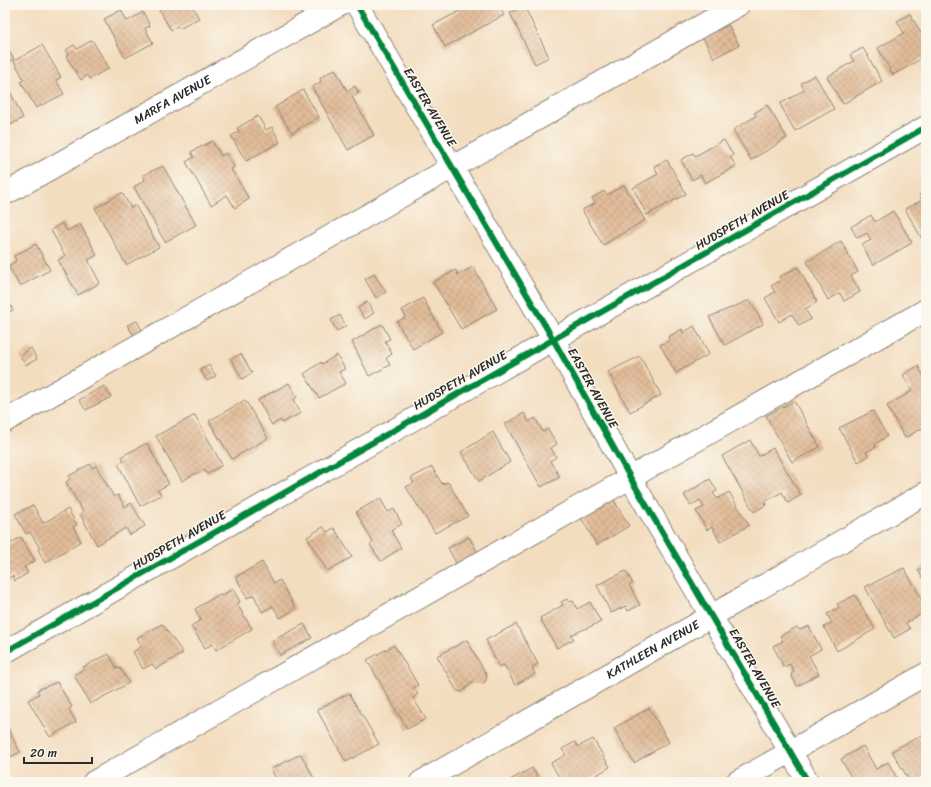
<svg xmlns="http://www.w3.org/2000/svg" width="931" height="787" font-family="Sriracha,sans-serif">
<defs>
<pattern id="building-cross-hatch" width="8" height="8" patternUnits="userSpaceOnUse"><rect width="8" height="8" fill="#e2bc99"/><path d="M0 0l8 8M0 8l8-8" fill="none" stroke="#c2a284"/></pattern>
</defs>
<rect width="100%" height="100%" fill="#fbf7ec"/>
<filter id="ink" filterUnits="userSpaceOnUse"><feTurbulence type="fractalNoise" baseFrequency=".025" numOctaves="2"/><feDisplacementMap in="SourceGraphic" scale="8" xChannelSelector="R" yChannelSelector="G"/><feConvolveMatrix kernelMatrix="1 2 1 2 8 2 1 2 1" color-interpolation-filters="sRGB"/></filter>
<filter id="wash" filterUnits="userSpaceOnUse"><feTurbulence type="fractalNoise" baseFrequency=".012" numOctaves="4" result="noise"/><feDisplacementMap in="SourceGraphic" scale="16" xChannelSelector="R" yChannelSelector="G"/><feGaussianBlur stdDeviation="0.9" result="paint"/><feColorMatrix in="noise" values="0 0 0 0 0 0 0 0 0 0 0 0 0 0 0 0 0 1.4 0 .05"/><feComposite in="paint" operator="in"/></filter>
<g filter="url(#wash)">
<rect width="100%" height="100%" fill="#f3ddbf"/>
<g id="blocks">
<path fill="url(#building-cross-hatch)" d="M156,5H191L199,18L179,29L177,26L171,30Z
M457,5H498L504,15L445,47L433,25L460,11Z
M524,6L549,57L535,64L510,13Z
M121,10L127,21L143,12L150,26L145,28L153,43L125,58L104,19Z
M910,14L926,42V56L893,75L878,48L904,33L897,21Z
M728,25L739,45L714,58L703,38Z
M92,40L109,68L90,79L87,75L81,80L66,56L69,54L66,50L74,45L77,49Z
M5,45L14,59L5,64Z
M42,45L61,77L56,80L64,94L36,108L21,82L24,80L14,61Z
M863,48L882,81L843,104L827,77L854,61L850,55Z
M335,69L347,91L355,86L359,93L352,97L374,135L348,150L312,87L321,82L320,78Z
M815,75L834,109L795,131L780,104L804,90L801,83Z
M5,81L23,118L5,128Z
M303,90L319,117L292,133L275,107Z
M767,105L787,138L751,160L733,130L756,116L754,113Z
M258,116L266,130L272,127L280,142L246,161L231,136L239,132L237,128Z
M724,140L733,155L730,157L736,166L705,183L701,175L692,180L681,160L693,153L695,156Z
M212,141L221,156L226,153L234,167L231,169L249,199L235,208L227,195L211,205L186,162L194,157L191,152Z
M667,160L686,194L647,215L633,188L658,174L654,166Z
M163,166L196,225L165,242L134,187L145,180L143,175Z
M624,185L645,220L603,245L582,210L595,203L592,198L604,191L607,195Z
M926,192V237L922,239L905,209L922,200L919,195Z
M122,193L131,208L135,205L159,247L126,265L95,208Z
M893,211L912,243L873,265L862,245L871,240L867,233L857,238L851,227L871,215L875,222Z
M62,223L67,231L80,224L97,255L88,260L100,283L78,295L58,260L65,256L51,230Z
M841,241L858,272L851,276L860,292L844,301L840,293L828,300L807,262Z
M36,244L50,270L20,286L8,266L16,261L14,256Z
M473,267L497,309L461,329L433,282L456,270L458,275Z
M798,267L817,302L805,309L811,319L799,326L792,314L779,322L765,298L775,292L771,286L781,280L779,277Z
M374,274L386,292L376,298L365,279Z
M5,296L13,310L5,314Z
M423,298L442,332L413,349L397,322L406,317L402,310Z
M750,300L763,324L725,345L709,317Z
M367,302L374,313L365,319L358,308Z
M340,315L346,326L337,331L331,320Z
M137,321L143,332L135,337L127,325Z
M382,324L390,339L385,341L392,354L386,358L390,365L369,376L352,342Z
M694,326L709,354L676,373L660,345L670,340L668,337L682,329L683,333Z
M31,348L37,359L26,365L20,356Z
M241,354L252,373L242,379L231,359Z
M337,355L345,369L339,372L346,383L319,398L304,374L321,362L322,364Z
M640,356L661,395L630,412L608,372Z
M209,365L216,376L207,381L200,370Z
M918,366L926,380V426L905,438L887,406L912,391L903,375Z
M289,383L297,397L293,400L301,413L282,423L281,420L272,425L258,400Z
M104,386L111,397L86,410L79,400Z
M245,400L268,438L232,459L209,421Z
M794,401L820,447L792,462L766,416Z
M873,411L887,436L875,444L876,447L866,452L868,456L858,462L839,428Z
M524,413L529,422L535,418L543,432L548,429L557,444L551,448L556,457L550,461L560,477L541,487L505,424Z
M195,415L222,465L207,474L204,469L182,481L156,436Z
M493,432L510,462L479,481L461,452Z
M750,440L759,456L773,448L801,495L788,503L782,492L764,502L766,505L754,512L722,456Z
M147,443L169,484L158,490L161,495L140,506L118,464L124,461L122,456Z
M90,464L92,468L96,466L114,497L118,495L125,507L131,503L145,526L130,535L126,528L97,545L80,514L83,512L66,482L70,479L69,476Z
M432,467L442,484L448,482L468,516L435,533L406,487L414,483L411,478Z
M710,479L717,491L713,493L717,499L729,492L749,525L720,542L712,527L707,530L696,511L704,507L700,500L691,506L684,495Z
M612,497L629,526L597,545L580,516Z
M380,498L388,512L394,509L402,524L391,530L401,548L381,561L370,545L373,542L356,512Z
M33,505L43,523L68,509L77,525L73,527L81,541L45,563L38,549L40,548L30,532L26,534L15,514Z
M323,527L327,532L334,528L352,557L327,571L307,537Z
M21,537L35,561L24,567L28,573L15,581L13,576L5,580V547Z
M469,537L478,554L457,565L448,548Z
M262,562L274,583L280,580L296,609L280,618L273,606L262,612L254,595L247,598L236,577Z
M926,565V584L918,570Z
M904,568L926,606V611L906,623L910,629L894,638L865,587Z
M626,571L633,584L629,585L640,605L628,611L626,606L611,613L597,585Z
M233,589L240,602L237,604L252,629L216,650L213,644L205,648L191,626L201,620L195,609L220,594L221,596Z
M855,595L875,629L837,651L824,627L832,623L827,614L839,607L837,604Z
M567,599L569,602L573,601L577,609L590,602L601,622L571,635L574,639L557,648L540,618L563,605L561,602Z
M162,624L183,653L156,669L152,664L143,669L133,652L142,646L137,638Z
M304,624L312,638L280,655L272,641Z
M516,624L538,664L532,667L535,674L515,685L504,665L499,667L486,640Z
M809,626L821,649L809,656L819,674L797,686L791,674L794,672L790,664L784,667L773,646L783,641L780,636L797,627L799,630Z
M467,640L487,676L485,682L481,684L473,682L462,692L457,691L437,656Z
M394,645L418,685L413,688L418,694L413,698L426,719L407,729L367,660Z
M109,654L117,669L120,668L129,683L90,704L74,675L84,669L83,667Z
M57,682L72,707L69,709L76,722L50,737L28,700L39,694L37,690Z
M349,693L379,744L346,762L317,710Z
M649,708L669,742L634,763L614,728Z
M5,722L20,752L8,758L5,753Z
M926,733V774L922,776L924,780L920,782H910L892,751Z
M593,739L610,767L584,782H562L551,763L566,755L562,749L575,742L578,747Z
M863,746L876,769L888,762L899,782H854L841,759Z
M301,754L316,782H278L271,769Z
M532,768L541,782H511L510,780Z"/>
</g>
</g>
<g filter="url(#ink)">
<use href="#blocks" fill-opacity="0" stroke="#8f8475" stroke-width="1"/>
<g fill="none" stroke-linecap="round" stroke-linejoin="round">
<defs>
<g id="minor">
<path d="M357,5L553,339L631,479L808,782"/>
<path id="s1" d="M5,194L340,5"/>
<path d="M5,421L738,5"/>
<path d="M5,652L926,127"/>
<path d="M94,782L926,310"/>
<path id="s2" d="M421,782L926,493"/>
<path d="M737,782L926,674"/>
</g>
</defs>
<use href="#minor" stroke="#8f8475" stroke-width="24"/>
<use href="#minor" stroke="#fff" stroke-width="22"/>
<defs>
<path id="cycleway" d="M357,5L553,339L631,479L808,782
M5,652L926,127"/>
</defs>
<use href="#cycleway" stroke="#fbf7ec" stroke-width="8"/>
<use href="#cycleway" stroke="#00873e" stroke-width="6"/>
</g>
</g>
<g text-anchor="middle" stroke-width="3" stroke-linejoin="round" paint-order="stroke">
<g font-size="12" fill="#2b2b2b" stroke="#fbf7ec">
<text dy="4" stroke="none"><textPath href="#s1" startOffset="192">MARFA AVENUE</textPath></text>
<text transform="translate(430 107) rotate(59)" y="4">EASTER AVENUE</text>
<text transform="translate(742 220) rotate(-30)" y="4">HUDSPETH AVENUE</text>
<text transform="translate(460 380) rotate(-30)" y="4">HUDSPETH AVENUE</text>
<text transform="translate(593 388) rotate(61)" y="4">EASTER AVENUE</text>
<text transform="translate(179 540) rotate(-30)" y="4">HUDSPETH AVENUE</text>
<text dy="4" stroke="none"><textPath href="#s2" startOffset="267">KATHLEEN AVENUE</textPath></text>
<text transform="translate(755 668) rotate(60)" y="4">EASTER AVENUE</text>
</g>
</g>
<rect width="931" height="787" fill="none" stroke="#fbf7ec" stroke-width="20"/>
<path d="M24 757v6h68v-6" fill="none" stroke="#2b2b2b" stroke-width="2"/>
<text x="30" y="757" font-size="12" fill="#2b2b2b" stroke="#fbf7ec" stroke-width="3" paint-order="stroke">20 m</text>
</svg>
